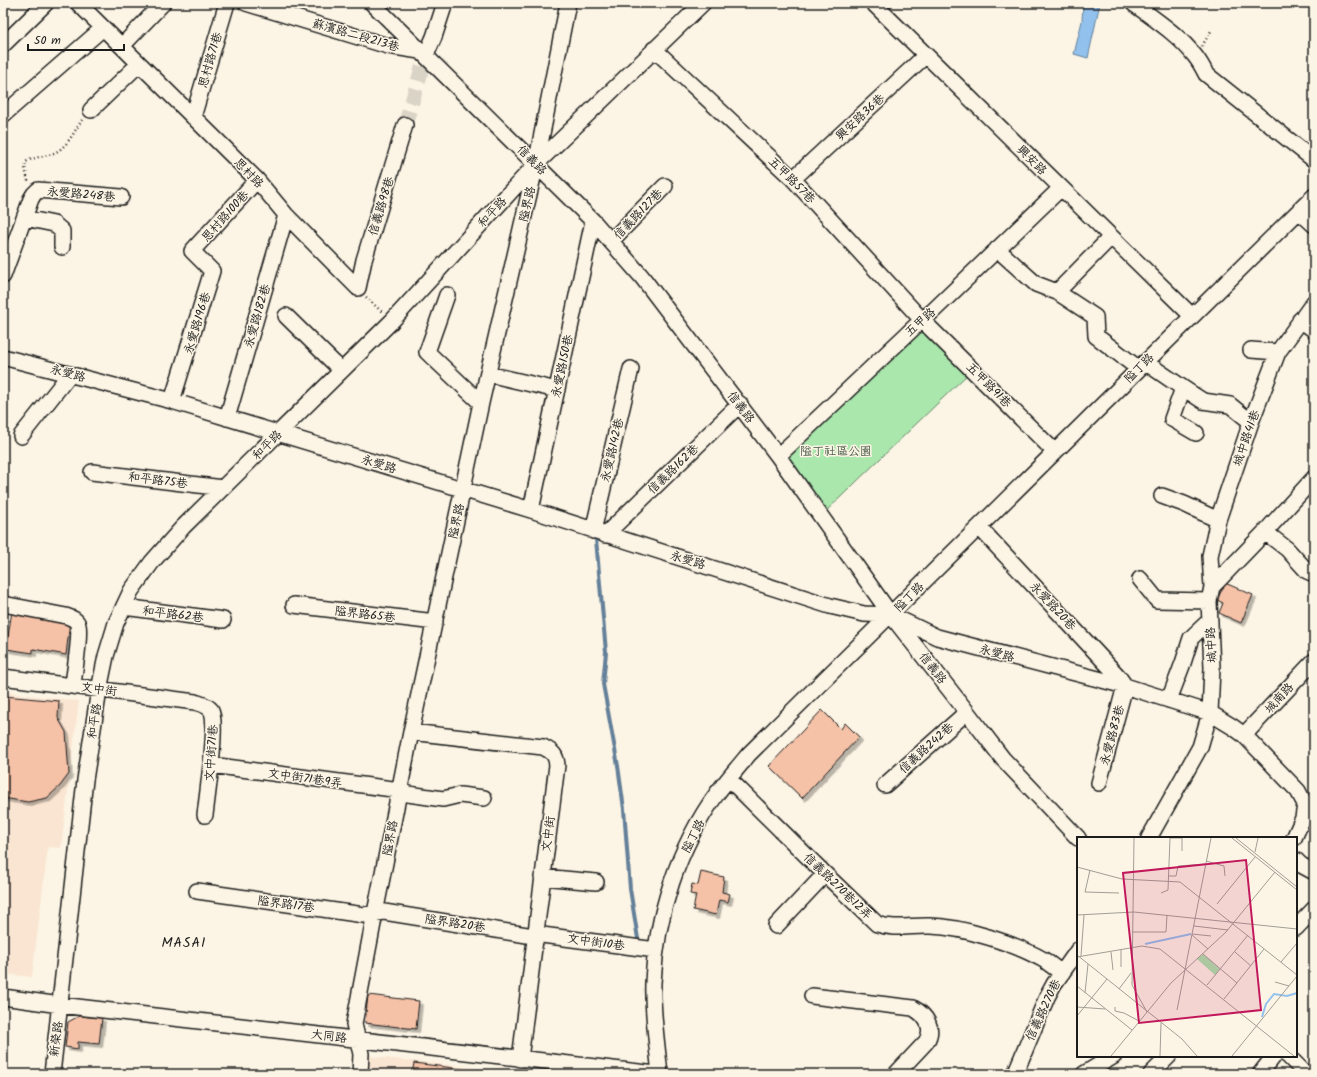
<svg xmlns="http://www.w3.org/2000/svg" width="1317" height="1077" font-family="Kalam,'LXGW WenKai TC',sans-serif">
<defs>
<filter id="shadow"><feDropShadow dx="3.5" dy="3.5" stdDeviation="0" flood-color="#0004"/></filter>
</defs>
<rect width="100%" height="100%" fill="#fcf5e5"/>
<filter id="ink" filterUnits="userSpaceOnUse"><feTurbulence type="fractalNoise" baseFrequency=".025" numOctaves="2"/><feDisplacementMap in="SourceGraphic" scale="8" xChannelSelector="R" yChannelSelector="G"/><feConvolveMatrix kernelMatrix="1 2 1 2 8 2 1 2 1" color-interpolation-filters="sRGB"/></filter>
<g filter="url(#ink)">
<path fill="#fae5d2" d="M3,692L79,701L61,848L48,847L32,977L3,974Z
M368,1056L528,1074H367Z"/>
<path fill="#aae7ad" stroke="#638264" d="M922,320L973,369L821,516L778,456Z"/>
<path fill="#92c1ed" stroke="#637f99" d="M1083,3H1100L1088,58L1074,54L1082,21Z"/>
<g fill="none" stroke-linecap="round" stroke-linejoin="round">
<path stroke="#637f99" stroke-width="4" d="M596,539L606,652L603,684L618,766L624,809L630,889L639,945"/>
</g>
<path fill="#f5c1a7" stroke="#1c1c1c" filter="url(#shadow)" d="M1225,583L1253,595L1241,623L1219,613L1223,603L1217,600Z
M12,611L70,621L66,655L33,649V653L6,649Z
M4,696L59,701L58,718L66,732L69,774L60,786L47,798L28,802L3,798Z
M822,710L841,729L845,723L859,737L802,798L769,766Z
M701,872L724,877L722,892L730,894L728,902L719,900L716,915L693,910L696,895L690,894L692,884L698,885Z
M368,995L419,1001L416,1029L365,1023Z
M79,1016L102,1018L99,1044L78,1042V1049L65,1047L68,1022Z
M414,1063L501,1074H412Z"/>
<g fill="none" stroke-linecap="round" stroke-linejoin="round">
<path stroke="#dad4c7" stroke-width="15" stroke-dasharray="15 8" stroke-linecap="butt" d="M405,125L426,55"/>
<defs>
<path id="minor" d="M78,3L257,180L286,215L358,288
M246,3L388,46L420,51
M372,3L593,221L642,277L778,456L891,615L967,712L1003,759L1078,838
M873,3L1192,316
M1133,3C1154,19 1178,34 1195,56C1199,61 1203,68 1206,74L1314,160
M3,45L46,3
M122,46L163,3
M654,49L793,179L922,320L1055,452
M426,55L434,37L445,3
M91,110L139,64
M3,115L103,28
M193,117L227,3
M793,179L926,55
M1299,211L1314,225
M25,218L54,224L62,231V247
M611,241L665,186
M997,249L1036,284L1057,292L1095,317L1096,336L1139,369
M3,276L31,199L34,194L38,190L121,197
M358,288L364,260L405,125
M1057,292L1111,237
M447,295L427,352L481,403
M286,316L341,370
M1300,320L1314,330
M1251,350L1278,352
M3,357L172,401L531,510L830,606L864,614L891,615L937,637L1125,686L1210,713L1233,727L1244,735L1298,791L1305,804L1303,818L1294,838
M1145,362L1183,388L1203,401L1230,405L1251,422
M488,374L557,390
M1183,388L1172,419L1196,433
M172,401L212,271L192,251L257,180
M227,418L286,215
M21,436L70,374
M778,456L922,320L933,311L1061,188
M92,472L223,488
M1162,496L1184,504L1218,520
M531,510L593,221
M979,527L1118,676L1125,686
M593,531L631,369
M1265,532L1287,549L1307,571L1314,574
M605,535L740,404
M1140,579L1157,600L1209,601
M1212,587L1210,556L1218,520L1251,422L1278,352L1314,302
M3,604L66,616C72,618 77,620 78,625C81,636 74,673 73,685
M294,605L435,622
M124,607L223,620
M3,677L195,702C201,704 207,705 211,710C218,721 207,798 205,815
M1169,700L1183,663L1191,638L1209,621
M411,732L543,747C553,752 556,755 557,765L520,1059
M1244,735L1314,661
M211,765L400,790L408,794L443,799L460,795L484,798
M729,779L825,874L877,924C895,930 913,925 931,926C964,927 1016,944 1044,960C1050,964 1056,969 1062,973
M1099,783L1125,686
M885,785L967,712
M1149,838L1200,747L1210,713L1212,668L1209,601L1212,587L1265,532L1314,478
M1296,860L1301,865L1314,872
M542,877L596,882
M197,891L364,915L384,912L527,935H542L656,950
M776,926L825,874
M1296,928L1314,909
M812,996L913,1008C926,1015 935,1028 926,1042L896,1074
M3,997L60,1005L656,1074
M1288,1056L1306,1074
M52,1074L85,780L99,690L106,656L116,623L131,591L152,562L183,527L391,322L536,164L703,3
M360,1074L361,1054L354,1024L375,913L411,732L481,403L536,164L568,3
M660,1074C657,1044 652,1013 653,983C656,915 678,847 718,792C728,779 739,766 749,754L1314,196
M1015,1074L1047,997L1054,984L1078,950
M1084,1074L1114,1056
M1151,1074L1169,1056
M1260,1074L1274,1056"/>
</defs>
<use href="#minor" stroke="#1c1c1c" stroke-width="18"/>
<path stroke="#1c1c1c" stroke-width="2.5" stroke-dasharray="1 3" stroke-linecap="butt" d="M1202,46L1211,31
M28,181L25,168L26,162C35,156 47,157 56,152C68,146 75,130 82,120
M366,297L383,313"/>
<use href="#minor" stroke="#fcf5e5" stroke-width="15"/>
</g>
</g>
<g text-anchor="middle" stroke-width="3" stroke-linejoin="round" paint-order="stroke">
<g font-size="12" fill="#1c1c1c" stroke="#fcf5e5">
<text transform="translate(356 35) rotate(16)" y="4">蘇濱路二段213巷</text>
<text transform="translate(210 60) rotate(-74)" y="4">思村路71巷</text>
<text transform="translate(860 117) rotate(-43)" y="4">興安路36巷</text>
<text transform="translate(532 160) rotate(45)" y="4">信義路</text>
<text transform="translate(1032 160) rotate(45)" y="4">興安路</text>
<text transform="translate(249 173) rotate(46)" y="4">思村路</text>
<text transform="translate(792 180) rotate(45)" y="4">五甲路57巷</text>
<text transform="translate(81 194) rotate(5)" y="4">永愛路248巷</text>
<text transform="translate(527 204) rotate(-77)" y="4">隘界路</text>
<text transform="translate(381 206) rotate(-73)" y="4">信義路98巷</text>
<text transform="translate(492 212) rotate(-47)" y="4">和平路</text>
<text transform="translate(638 214) rotate(-46)" y="4">信義路127巷</text>
<text transform="translate(225 216) rotate(-48)" y="4">思村路100巷</text>
<text transform="translate(257 316) rotate(-74)" y="4">永愛路182巷</text>
<text transform="translate(920 322) rotate(-42)" y="4">五甲路</text>
<text transform="translate(197 323) rotate(-73)" y="4">永愛路196巷</text>
<text transform="translate(562 366) rotate(-78)" y="4">永愛路150巷</text>
<text transform="translate(1139 368) rotate(-45)" y="4">隘丁路</text>
<text transform="translate(68 373) rotate(15)" y="4">永愛路</text>
<text transform="translate(989 385) rotate(45)" y="4">五甲路91巷</text>
<text transform="translate(741 407) rotate(53)" y="4">信義路</text>
<text transform="translate(1246 438) rotate(-71)" y="4">城中路41巷</text>
<text transform="translate(267 445) rotate(-45)" y="4">和平路</text>
<text transform="translate(612 450) rotate(-77)" y="4">永愛路142巷</text>
<text transform="translate(379 464) rotate(17)" y="4">永愛路</text>
<text transform="translate(673 469) rotate(-44)" y="4">信義路162巷</text>
<text transform="translate(158 480) rotate(7)" y="4">和平路75巷</text>
<text transform="translate(456 521) rotate(-78)" y="4">隘界路</text>
<text transform="translate(688 560) rotate(17)" y="4">永愛路</text>
<text transform="translate(909 597) rotate(-45)" y="4">隘丁路</text>
<text transform="translate(1053 606) rotate(47)" y="4">永愛路20巷</text>
<text transform="translate(173 614) rotate(7)" y="4">和平路62巷</text>
<text transform="translate(365 614) rotate(7)" y="4">隘界路65巷</text>
<text transform="translate(1211 645) rotate(-93)" y="4">城中路</text>
<text transform="translate(997 653) rotate(15)" y="4">永愛路</text>
<text transform="translate(933 668) rotate(52)" y="4">信義路</text>
<text transform="translate(99 689) rotate(8)" y="4">文中街</text>
<text transform="translate(1279 698) rotate(-47)" y="4">城南路</text>
<text transform="translate(94 721) rotate(-81)" y="4">和平路</text>
<text transform="translate(1112 735) rotate(-75)" y="4">永愛路83巷</text>
<text transform="translate(926 748) rotate(-42)" y="4">信義路242巷</text>
<text transform="translate(211 753) rotate(-86)" y="4">文中街71巷</text>
<text transform="translate(305 778) rotate(8)" y="4">文中街71巷9弄</text>
<text transform="translate(548 834) rotate(-82)" y="4">文中街</text>
<text transform="translate(693 836) rotate(-63)" y="4">隘丁路</text>
<text transform="translate(390 838) rotate(-79)" y="4">隘界路</text>
<text transform="translate(838 886) rotate(44)" y="4">信義路270巷12弄</text>
<text transform="translate(286 904) rotate(8)" y="4">隘界路17巷</text>
<text transform="translate(455 923) rotate(9)" y="4">隘界路20巷</text>
<text transform="translate(596 942) rotate(8)" y="4">文中街10巷</text>
<text transform="translate(1043 1010) rotate(-65)" y="4">信義路270巷</text>
<text transform="translate(329 1036) rotate(7)" y="4">大同路</text>
<text transform="translate(56 1039) rotate(-83)" y="4">新榮路</text>
</g>
<g font-size="12" fill="#475948" stroke="#fcf5e5">
<text x="836" y="455">隘丁社區公園</text>
</g>
<g font-size="14" letter-spacing="1" fill="#1c1c1c" stroke="#fcf5e5">
<text x="184" y="947">MASAI</text>
</g>
</g>
<g transform="translate(1077 837)">
<rect width="220" height="220" fill="#fcf5e5"/>
<path d="M126,117L143,132L138,138L120,122Z" fill="#aae7ad"/>
<path fill="none" stroke="#92c1ed" stroke-width="2" d="M68,107L114,97M185,180L189,167L197,157L210,159L220,156"/>
<path fill="none" stroke="#a29e95" stroke-width="1" d="M57,1L55,148L70,175M155,1L220,53M159,1L220,50M178,15L181,1M129,24L147,29L148,39M0,30L45,42L103,45L220,138M13,33L8,55L42,56M92,39H99L101,29L128,27M84,56L91,53L93,1H105V14M140,67L178,20M0,78L57,75L220,92M117,89L151,93M55,95H89L90,78M115,97L134,99M115,98L131,112M34,115L36,133M158,115L174,129M126,117L160,146M0,118L105,202L120,219M4,119L7,78M0,120L65,109L83,112L217,219M204,125L220,106M44,130V113M198,145L212,149M130,148L171,98M0,149L55,193M42,152L54,136M8,156L11,127M147,162L187,112M0,170L28,172M38,170V174L47,176L62,184M100,173L134,1M0,179L30,142M34,219L94,146L149,95L198,35M83,219L84,186M155,219L220,139"/>
<path fill="#c2185b" fill-opacity="0.15" stroke="#c2185b" stroke-width="2" d="M169,23L184,173L62,186L46,36Z"/>
<rect width="220" height="220" fill="none" stroke="#1c1c1c" stroke-width="2"/>
</g>
<rect width="1317" height="1077" fill="none" stroke="#fcf5e5" stroke-width="16"/>
<rect x="8" y="8" width="1301" height="1061" fill="none" stroke="#1c1c1c" stroke-width="1.5" filter="url(#ink)"/>
<path d="M28 44v6h96v-6" fill="none" stroke="#1c1c1c" stroke-width="2"/>
<text x="34" y="44" font-size="12" fill="#1c1c1c" stroke="#fcf5e5" stroke-width="3" paint-order="stroke">50 m</text>
</svg>
